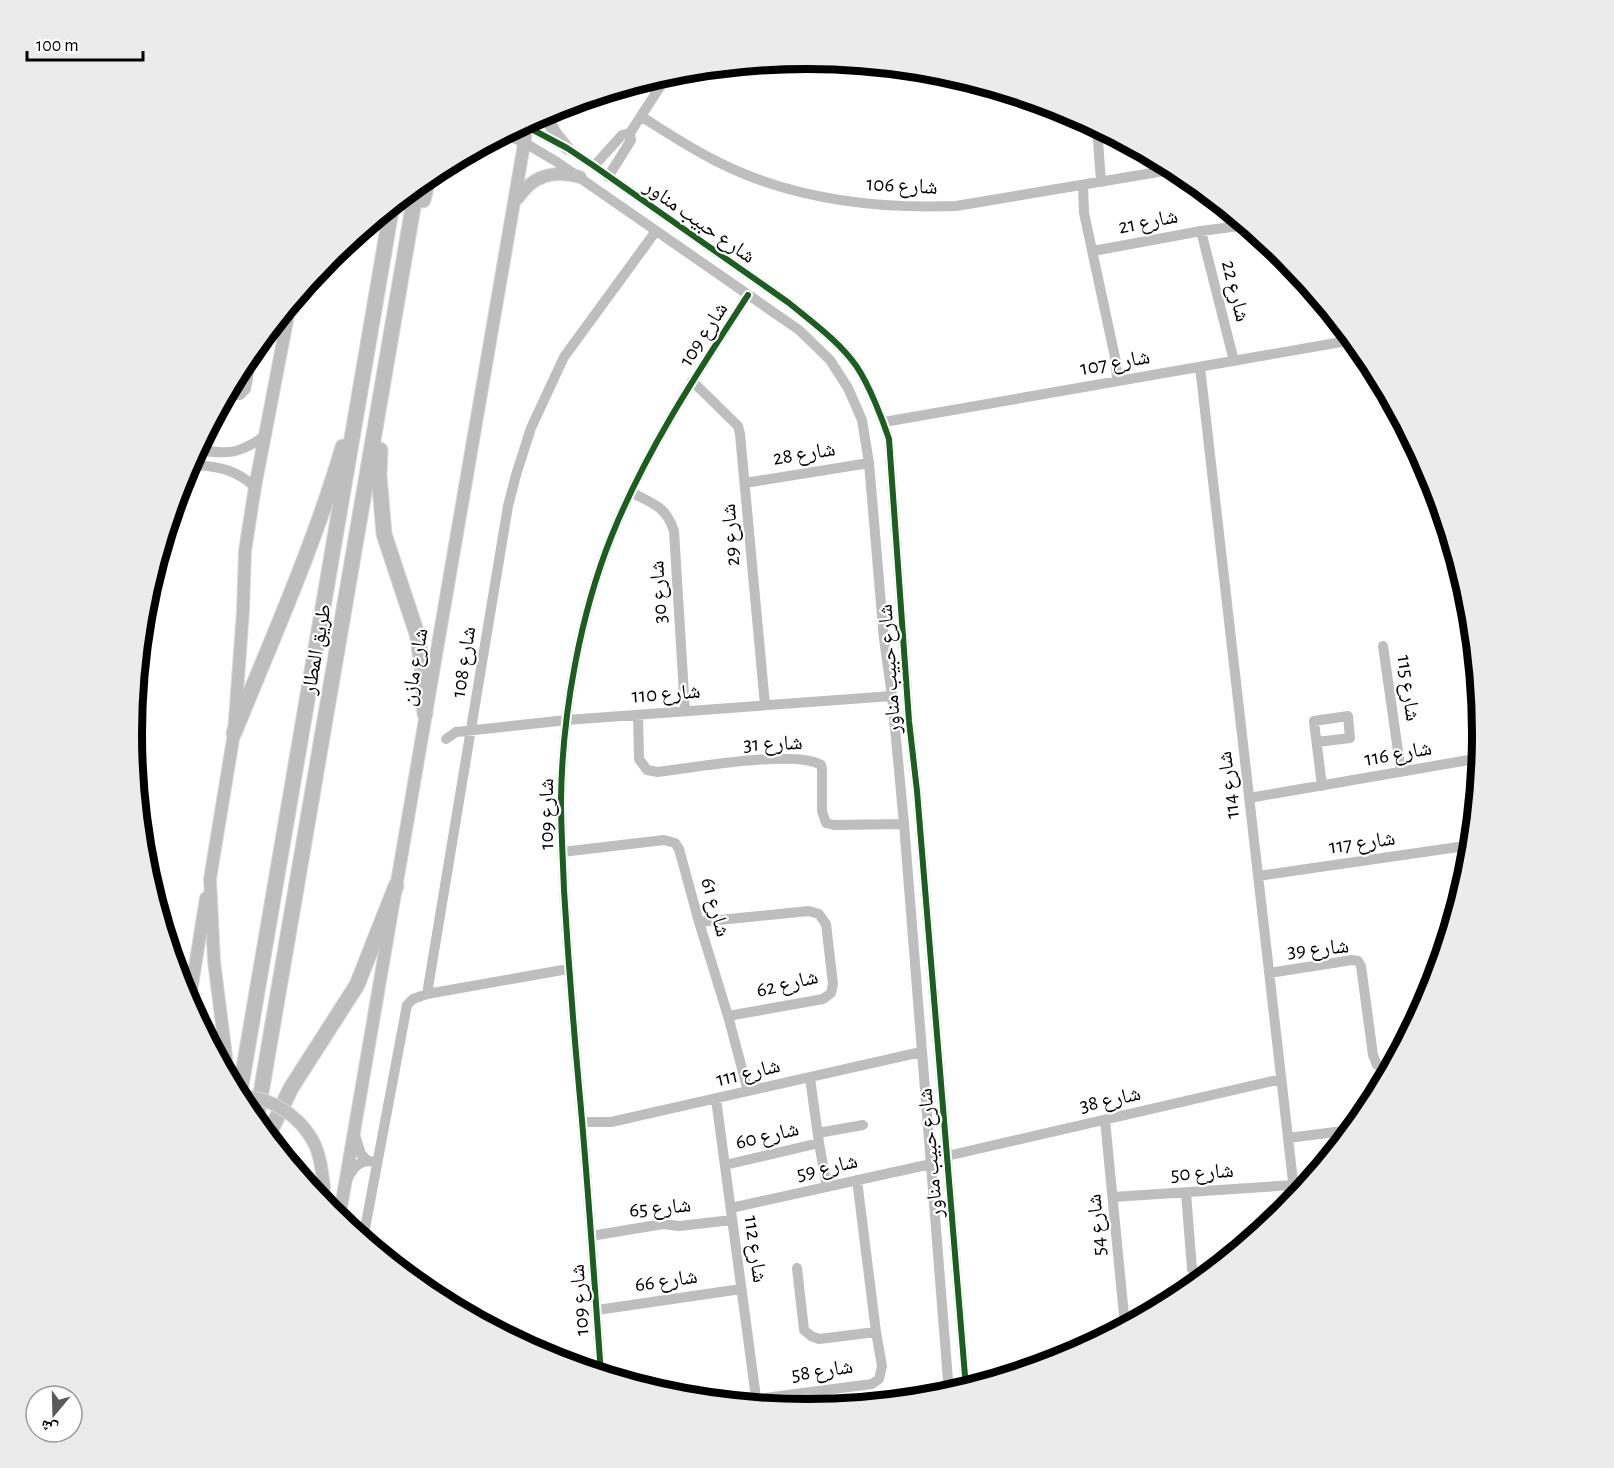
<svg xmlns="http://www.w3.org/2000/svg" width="1614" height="1468" font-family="'Alegreya Sans','Noto Naskh Arabic',sans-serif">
<rect width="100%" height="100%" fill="#fff"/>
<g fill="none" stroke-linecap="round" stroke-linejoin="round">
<defs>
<path id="major" d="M544,113L555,133L567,148
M518,198C533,175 554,170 580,177
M189,1004L206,898
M226,1073V1056L214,961L210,879L234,733L243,611L245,551L255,487L290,305
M322,1203L324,1187
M339,1219L528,121"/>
<path id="highway" d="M423,200L429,175
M380,450L379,475L384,534L417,634L422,665L425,714
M234,733C272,639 314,546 343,447
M239,1097L392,205
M256,1122L417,184
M268,1136L291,1088L357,985L396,886"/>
</defs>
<use href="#major" stroke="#dbdbdb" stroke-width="14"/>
<use href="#highway" stroke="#dbdbdb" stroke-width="17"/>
<path stroke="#bebebe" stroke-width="10" d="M642,117C666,132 690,148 716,161C790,199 874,209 956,206L1176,169
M522,124L567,148L594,166L789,303C812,322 840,342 857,367C869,385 882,418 889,439L909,721L917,791L966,1388
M1097,127L1101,182
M504,134L525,143L557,162L799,330L830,360L848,388L862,420L869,463L884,639L892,696L904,824L949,1393
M594,166L622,135L630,133
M608,177L631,140L630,133L669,73
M1083,185L1084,213L1116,362L1117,381
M1201,231L1234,361
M1093,251L1201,231L1247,225
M1200,367L1295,1199
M692,381L738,426L740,434L765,705
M227,394L240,395L246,389L253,349
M884,422L1353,340
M196,450C229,454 237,455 265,436
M189,464C217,467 233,467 255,487
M745,483L869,463
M631,492C653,504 666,506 674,531L685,711
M1383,646L1401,772
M638,715L639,759L647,770L658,772C690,768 797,749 821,765L822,769V811L826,823L834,825L904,824
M446,739L456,732L567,720L892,696
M1317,742L1350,738L1348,716L1314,721V722L1322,786
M1249,798L1480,758
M562,852L664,840L675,843L679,849L699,922L728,1016L748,1091
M1258,876L1472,845
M699,922L809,911L819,914L826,924L833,984L831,993L823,999L728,1016
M1269,973L1352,960L1358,961L1361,966L1373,1055L1377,1065L1392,1067
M427,994L508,506L516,475L531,428L564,357L656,231
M810,1078L819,1143L827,1187
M716,1099L757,1405
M1105,1120L1125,1326
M582,1122H611L921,1052
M354,1132L361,1154L368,1161
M818,1133L863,1125
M1288,1138L1351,1130
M947,1156L1281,1079
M725,1165L819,1143
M347,1180C354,1166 360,1159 376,1162
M1186,1193L1192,1269L1198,1277L1203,1279
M1113,1197L1293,1185
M731,1208L931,1164
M591,1236L663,1224L679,1226L732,1220
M363,1239L407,1005L413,999L427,994L568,969
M797,1268L804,1330L811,1336L819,1339L876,1332
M597,1310L741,1289
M601,1374C594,1278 588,1183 579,1087C573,1021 568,956 564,890C563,860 561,830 561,800C562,715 580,614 612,535C647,448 698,372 748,295
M756,1399L872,1384L879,1379L882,1366L876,1332L857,1180"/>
<use href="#major" stroke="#bebebe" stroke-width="12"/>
<use href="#highway" stroke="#bebebe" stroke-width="15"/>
<defs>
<path id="major-bridge" d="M238,1096C270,1096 301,1116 315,1145C321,1158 322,1172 324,1187"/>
</defs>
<use href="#major-bridge" stroke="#dbdbdb" stroke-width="14" stroke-linecap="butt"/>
<use href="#major-bridge" stroke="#bebebe" stroke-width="12"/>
<defs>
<path id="cycleway" d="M522,124L567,148L594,166L789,303C812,322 840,342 857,367C869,385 882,418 889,439L909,721L917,791L966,1388
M601,1374C594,1278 588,1183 579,1087C573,1021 568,956 564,890C563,860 561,830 561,800C562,715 580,614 612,535C647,448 698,372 748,295"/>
</defs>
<use href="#cycleway" stroke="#fff" stroke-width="10"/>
<use href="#cycleway" stroke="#1b5e20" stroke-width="6"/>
</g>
<g text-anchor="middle" stroke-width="4.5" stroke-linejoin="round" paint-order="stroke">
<g font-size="21" fill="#000" stroke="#fff">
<text transform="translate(902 185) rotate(3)" y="7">شارع 106</text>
<text transform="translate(700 221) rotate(35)" y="7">شارع حبيب مناور</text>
<text transform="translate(1148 221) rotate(-11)" y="7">شارع 21</text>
<text transform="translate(1236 291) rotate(76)" y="7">شارع 22</text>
<text transform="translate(703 334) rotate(-57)" y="7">شارع 109</text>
<text transform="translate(1115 362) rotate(-10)" y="7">شارع 107</text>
<text transform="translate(804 453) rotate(-9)" y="7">شارع 28</text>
<text transform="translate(730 535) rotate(-94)" y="7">شارع 29</text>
<text transform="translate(658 592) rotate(-93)" y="7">شارع 30</text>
<text transform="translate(316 649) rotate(-80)" y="7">طريق المطار</text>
<text transform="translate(463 662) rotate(-81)" y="7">شارع 108</text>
<text transform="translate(414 667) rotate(-80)" y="7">شارع مازن</text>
<text transform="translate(889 669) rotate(-94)" y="7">شارع حبيب مناور</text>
<text transform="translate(1409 688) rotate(82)" y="7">شارع 115</text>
<text transform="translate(666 693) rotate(-4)" y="7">شارع 110</text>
<text transform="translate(773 743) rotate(-2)" y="7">شارع 31</text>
<text transform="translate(1398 753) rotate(-10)" y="7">شارع 116</text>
<text transform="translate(1228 785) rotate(-97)" y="7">شارع 114</text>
<text transform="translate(546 814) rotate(-90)" y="7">شارع 109</text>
<text transform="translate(1362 842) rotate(-8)" y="7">شارع 117</text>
<text transform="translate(716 907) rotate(74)" y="7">شارع 61</text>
<text transform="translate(1318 948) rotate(-5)" y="7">شارع 39</text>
<text transform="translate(787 983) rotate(-13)" y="7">شارع 62</text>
<text transform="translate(748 1072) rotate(-13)" y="7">شارع 111</text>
<text transform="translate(1110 1099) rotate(-12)" y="7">شارع 38</text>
<text transform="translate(767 1135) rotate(-13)" y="7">شارع 60</text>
<text transform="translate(930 1153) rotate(-95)" y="7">شارع حبيب مناور</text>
<text transform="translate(827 1167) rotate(-13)" y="7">شارع 59</text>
<text transform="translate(1202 1172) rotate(-4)" y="7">شارع 50</text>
<text transform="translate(660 1207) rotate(-5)" y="7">شارع 65</text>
<text transform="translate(1096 1225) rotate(-95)" y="7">شارع 54</text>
<text transform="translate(756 1249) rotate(82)" y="7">شارع 112</text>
<text transform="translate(666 1280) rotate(-8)" y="7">شارع 66</text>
<text transform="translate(579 1300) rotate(-94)" y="7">شارع 109</text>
<text transform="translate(822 1370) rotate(-8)" y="7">شارع 58</text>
</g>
</g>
<path d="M0 0H1614V1468H0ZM142 734a665 665 0 1 1 1330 0a665 665 0 1 1-1330 0Z" fill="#ebebeb" fill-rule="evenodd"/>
<path fill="none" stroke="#000" stroke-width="8" d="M142 734a665 665 0 1 1 1330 0a665 665 0 1 1-1330 0Z"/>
<g transform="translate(54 1414) rotate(199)"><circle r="28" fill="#ffffff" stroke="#999999" stroke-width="1.5"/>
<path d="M0-4.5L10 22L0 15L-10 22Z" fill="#595959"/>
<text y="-9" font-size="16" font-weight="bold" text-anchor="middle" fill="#000000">ش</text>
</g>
<path d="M27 51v9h116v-9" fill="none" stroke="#000000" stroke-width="3"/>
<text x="36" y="51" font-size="18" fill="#000000" stroke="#ffffff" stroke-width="4.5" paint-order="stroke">100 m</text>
</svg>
